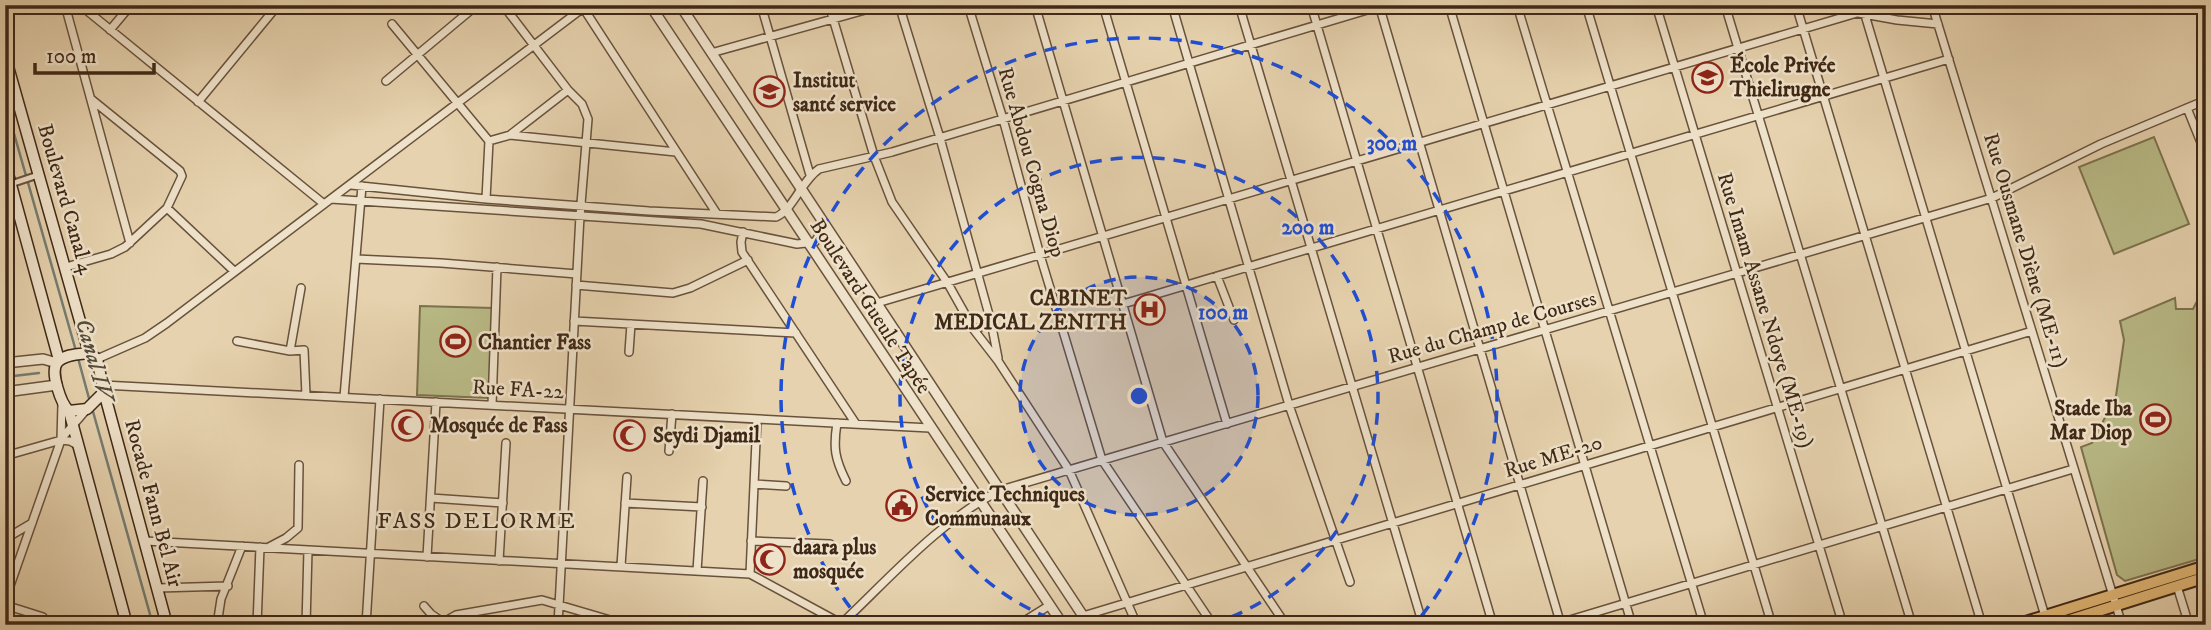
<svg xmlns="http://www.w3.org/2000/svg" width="2211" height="630" font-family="'IM FELL DW Pica',serif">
<rect width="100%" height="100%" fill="#e6d2ae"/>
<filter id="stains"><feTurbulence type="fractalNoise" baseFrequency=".00286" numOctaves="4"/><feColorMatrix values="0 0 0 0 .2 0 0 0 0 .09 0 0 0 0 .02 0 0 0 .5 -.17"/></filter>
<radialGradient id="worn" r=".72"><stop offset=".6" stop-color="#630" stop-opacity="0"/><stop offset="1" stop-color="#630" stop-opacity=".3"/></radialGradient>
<path fill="#b9bb87" stroke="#7c724e" stroke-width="2" d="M2154,137L2189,224L2114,254L2079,167Z
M2175,298L2176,309H2193L2196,303L2206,308V557L2125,581L2117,575L2081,447L2092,443L2116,396L2124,340L2120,321Z
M420,306L493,308L489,398L417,395Z"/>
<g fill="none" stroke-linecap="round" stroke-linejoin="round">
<path stroke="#747d72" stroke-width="2.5" d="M5,102L76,351
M78,358L90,402
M5,377L39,373
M92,408L153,625"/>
<defs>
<path id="pedestrian" d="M11,184L38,175"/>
<path id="minor" d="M65,5L130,243
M80,5L324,204
M311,5L316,10
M503,5L568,90L582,104L588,119L580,216L558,625
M761,5L810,175
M829,5L874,156L892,202L947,282L974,330L998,361L1069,470L1137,625
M899,5L940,138L991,322L998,358
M968,5L1003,119L1040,255L1102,460L1213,625
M1035,5L1163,442L1286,625
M1103,5L1227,424
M1172,5L1289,405L1350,582
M1239,5L1423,625
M1311,5L1493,625
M1379,5L1561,625
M1449,5L1632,625
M1517,5L1704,625
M1586,5L1771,622
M1656,5L1843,625
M1725,5L1912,625
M1796,5L1982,625
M1814,5L1897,20L1938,24
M1932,5L2122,625
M582,6L717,214
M335,10L338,5
M1865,15L2045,616
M392,24L489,141L486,199
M110,30L131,5
M711,53L883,5
M386,81L477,5
M198,102L278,5
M2187,108L2206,155
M510,135L568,90
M489,141L510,135L676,152
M351,185L486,199L649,211L776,217C794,209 801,181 819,169L892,152L1384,5
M331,199L701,224L797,244L815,242L822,230L823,221
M167,208L234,271
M743,232L741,242L742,252L856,424
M356,259L441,263L577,274
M66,267L111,254L125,247L167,208L182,176L180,171L91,99
M1217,276L1234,320
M576,285L673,293L690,288L748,260
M877,303L1857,13
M1123,304L1949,59
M574,321L796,333
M974,330L991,322
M237,341L290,351L304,350L306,395
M290,351L301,288
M629,352L631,324
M97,359L145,338L167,323L587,5
M103,385L930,428
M344,397L362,186
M492,405L497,267
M837,423C833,448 835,459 846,481
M61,439L87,409
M669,451L672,414
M5,456L61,440L70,441L79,446
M754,484L786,486
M431,498L503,503
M625,503L702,507
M5,539L32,523
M145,541L750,574L844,625
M751,541L830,544
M269,547L286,538L298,528L299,465
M427,557L436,402
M499,561L506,443
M621,566L627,477
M697,571L703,481
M750,574L757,419
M2177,586L2189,625
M158,588L228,586
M5,600L61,440L62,404
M5,605L43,617
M424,606L431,614L447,625
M1083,616L2032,331
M217,625L221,599L242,546
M257,625L260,547
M306,625L308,550
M366,625L380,399
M447,625L449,619L456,615L542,600L627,625
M840,625C889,579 940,520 1001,490L1992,198L2101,144L2206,100
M1018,625L1050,605
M1553,625L2073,469"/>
<path id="tertiary" d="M650,5L1063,625
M680,5L1089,625
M5,363L43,359L57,363
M5,392L57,385"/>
<path id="secondary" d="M5,56L89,353
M5,163L59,360
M89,353L97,359L104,392L87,409L69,411C61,404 50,372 57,363C63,354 80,354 89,353Z
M104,392L167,625
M69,411L127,625"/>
<path id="primary" d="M2016,625L2206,566
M2054,625L2206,577"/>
</defs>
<use href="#pedestrian" stroke="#69523c" stroke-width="9"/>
<use href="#minor" stroke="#69523c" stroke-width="10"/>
<use href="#tertiary" stroke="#69523c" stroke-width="12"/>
<use href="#secondary" stroke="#3f2816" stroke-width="13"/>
<use href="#primary" stroke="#3f2816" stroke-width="14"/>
<use href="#pedestrian" stroke="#efe2ca" stroke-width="5"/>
<use href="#minor" stroke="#efe2ca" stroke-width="7"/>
<use href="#tertiary" stroke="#efe2ca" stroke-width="9"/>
<use href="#secondary" stroke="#efe2ca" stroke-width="10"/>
<use href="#primary" stroke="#e3b977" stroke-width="10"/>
</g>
<circle cx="1139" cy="396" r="119" fill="#1d4ed8" fill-opacity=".12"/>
<g fill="none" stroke="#1d4ed8" stroke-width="3.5" stroke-dasharray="12 9">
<circle cx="1139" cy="396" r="119"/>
<path d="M1069 625A239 239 0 1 1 1209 625"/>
<path d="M863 624A358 358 0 1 1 1415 624"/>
</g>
<defs>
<symbol id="school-ring" viewBox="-11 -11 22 22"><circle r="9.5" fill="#efe2ca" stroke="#8f2418" stroke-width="1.5"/><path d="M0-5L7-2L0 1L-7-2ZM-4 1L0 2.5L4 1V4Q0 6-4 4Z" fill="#8f2418"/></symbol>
<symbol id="hospital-ring" viewBox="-11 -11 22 22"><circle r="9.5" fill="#efe2ca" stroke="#8f2418" stroke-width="1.5"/><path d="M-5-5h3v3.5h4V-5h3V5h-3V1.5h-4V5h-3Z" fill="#8f2418"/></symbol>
<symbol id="stadium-ring" viewBox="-11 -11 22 22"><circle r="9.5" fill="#efe2ca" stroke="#8f2418" stroke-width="1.5"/><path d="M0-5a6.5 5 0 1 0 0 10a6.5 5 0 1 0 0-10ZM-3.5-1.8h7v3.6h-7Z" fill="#8f2418"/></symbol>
<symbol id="mosque-ring" viewBox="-11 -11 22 22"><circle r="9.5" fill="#efe2ca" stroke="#8f2418" stroke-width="1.5"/><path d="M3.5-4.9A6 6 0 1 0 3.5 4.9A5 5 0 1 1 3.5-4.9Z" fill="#8f2418"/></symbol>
<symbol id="civic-ring" viewBox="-11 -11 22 22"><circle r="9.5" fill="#efe2ca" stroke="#8f2418" stroke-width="1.5"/><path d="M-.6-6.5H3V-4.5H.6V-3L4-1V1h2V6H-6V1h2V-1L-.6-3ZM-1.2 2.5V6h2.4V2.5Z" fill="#8f2418"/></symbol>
</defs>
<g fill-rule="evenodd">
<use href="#school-ring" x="1690" y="60" width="35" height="35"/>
<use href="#school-ring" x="752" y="74" width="35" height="35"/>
<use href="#hospital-ring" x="1132" y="292" width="35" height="35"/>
<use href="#stadium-ring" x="438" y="324" width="35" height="35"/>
<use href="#stadium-ring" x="2138" y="402" width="35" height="35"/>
<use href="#mosque-ring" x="390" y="408" width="35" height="35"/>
<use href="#mosque-ring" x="612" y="418" width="35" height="35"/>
<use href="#civic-ring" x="884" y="488" width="35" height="35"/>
<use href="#mosque-ring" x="752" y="542" width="35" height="35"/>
</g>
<g text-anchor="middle" stroke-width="5" stroke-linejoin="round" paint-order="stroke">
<g font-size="21" font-weight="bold" fill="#3f2816" stroke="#efe2ca" text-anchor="start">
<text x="1730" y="72">École Privée<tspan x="1730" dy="24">Thielirugne</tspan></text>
<text x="793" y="87">Institut<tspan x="793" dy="24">santé service</tspan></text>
<text x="1127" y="305" text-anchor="end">CABINET<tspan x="1127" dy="24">MEDICAL ZENITH</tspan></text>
<text x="478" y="349">Chantier Fass</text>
<text x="2132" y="415" text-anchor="end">Stade Iba<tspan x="2132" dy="24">Mar Diop</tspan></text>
<text x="430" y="432">Mosquée de Fass</text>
<text x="653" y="442">Seydi Djamil</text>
<text x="925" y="501">Service Techniques<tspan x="925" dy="24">Communaux</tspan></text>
<text x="793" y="554">daara plus<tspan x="793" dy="24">mosquée</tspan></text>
</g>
<g font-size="21" fill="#3f2816" stroke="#efe2ca">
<text transform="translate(1032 162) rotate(74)" y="7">Rue Abdou Cogna Diop</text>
<text transform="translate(66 199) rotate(74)" y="7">Boulevard Canal 4</text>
<text transform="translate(2026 250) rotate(73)" y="7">Rue Ousmane Diène (ME-11)</text>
<text transform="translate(871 306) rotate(57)" y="7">Boulevard Gueule Tapée</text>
<text transform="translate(1766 310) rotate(73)" y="7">Rue Imam Assane Ndoye (ME-19)</text>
<text transform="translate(1492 327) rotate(-16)" y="7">Rue du Champ de Courses</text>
<text transform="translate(518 389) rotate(3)" y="7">Rue FA-22</text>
<text transform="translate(1553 456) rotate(-17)" y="7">Rue ME-20</text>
<text transform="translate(154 503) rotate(75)" y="7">Rocade Fann Bel Air</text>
</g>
<g font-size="23" font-style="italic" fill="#554c3c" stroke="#efe2ca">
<text transform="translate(95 359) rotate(74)" y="8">Canal IV</text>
</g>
<g font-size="23" letter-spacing="2" fill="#3f2816" stroke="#efe2ca">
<text x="477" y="528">FASS DELORME</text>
</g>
</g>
<circle cx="1139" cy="396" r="10" fill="#1d4ed8" stroke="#efe2ca" stroke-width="3.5"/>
<g font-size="21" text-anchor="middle" font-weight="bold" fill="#1d4ed8" stroke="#efe2ca" stroke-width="5" stroke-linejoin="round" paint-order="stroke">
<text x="1392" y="150">300 m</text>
<text x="1308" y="234">200 m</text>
<text x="1223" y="319">100 m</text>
</g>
<rect width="2211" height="630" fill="none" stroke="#e6d2ae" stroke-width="28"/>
<rect x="7" y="7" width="2197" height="616" fill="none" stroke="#3f2816" stroke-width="3.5"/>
<rect x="14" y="14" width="2183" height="602" fill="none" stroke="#3f2816" stroke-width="2"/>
<path d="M35 63v10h119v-10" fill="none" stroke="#3f2816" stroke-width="3.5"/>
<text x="46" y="63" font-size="21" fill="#3f2816" stroke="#efe2ca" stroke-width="5" paint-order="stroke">100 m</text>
<rect width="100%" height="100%" filter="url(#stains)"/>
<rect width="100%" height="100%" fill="url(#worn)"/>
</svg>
